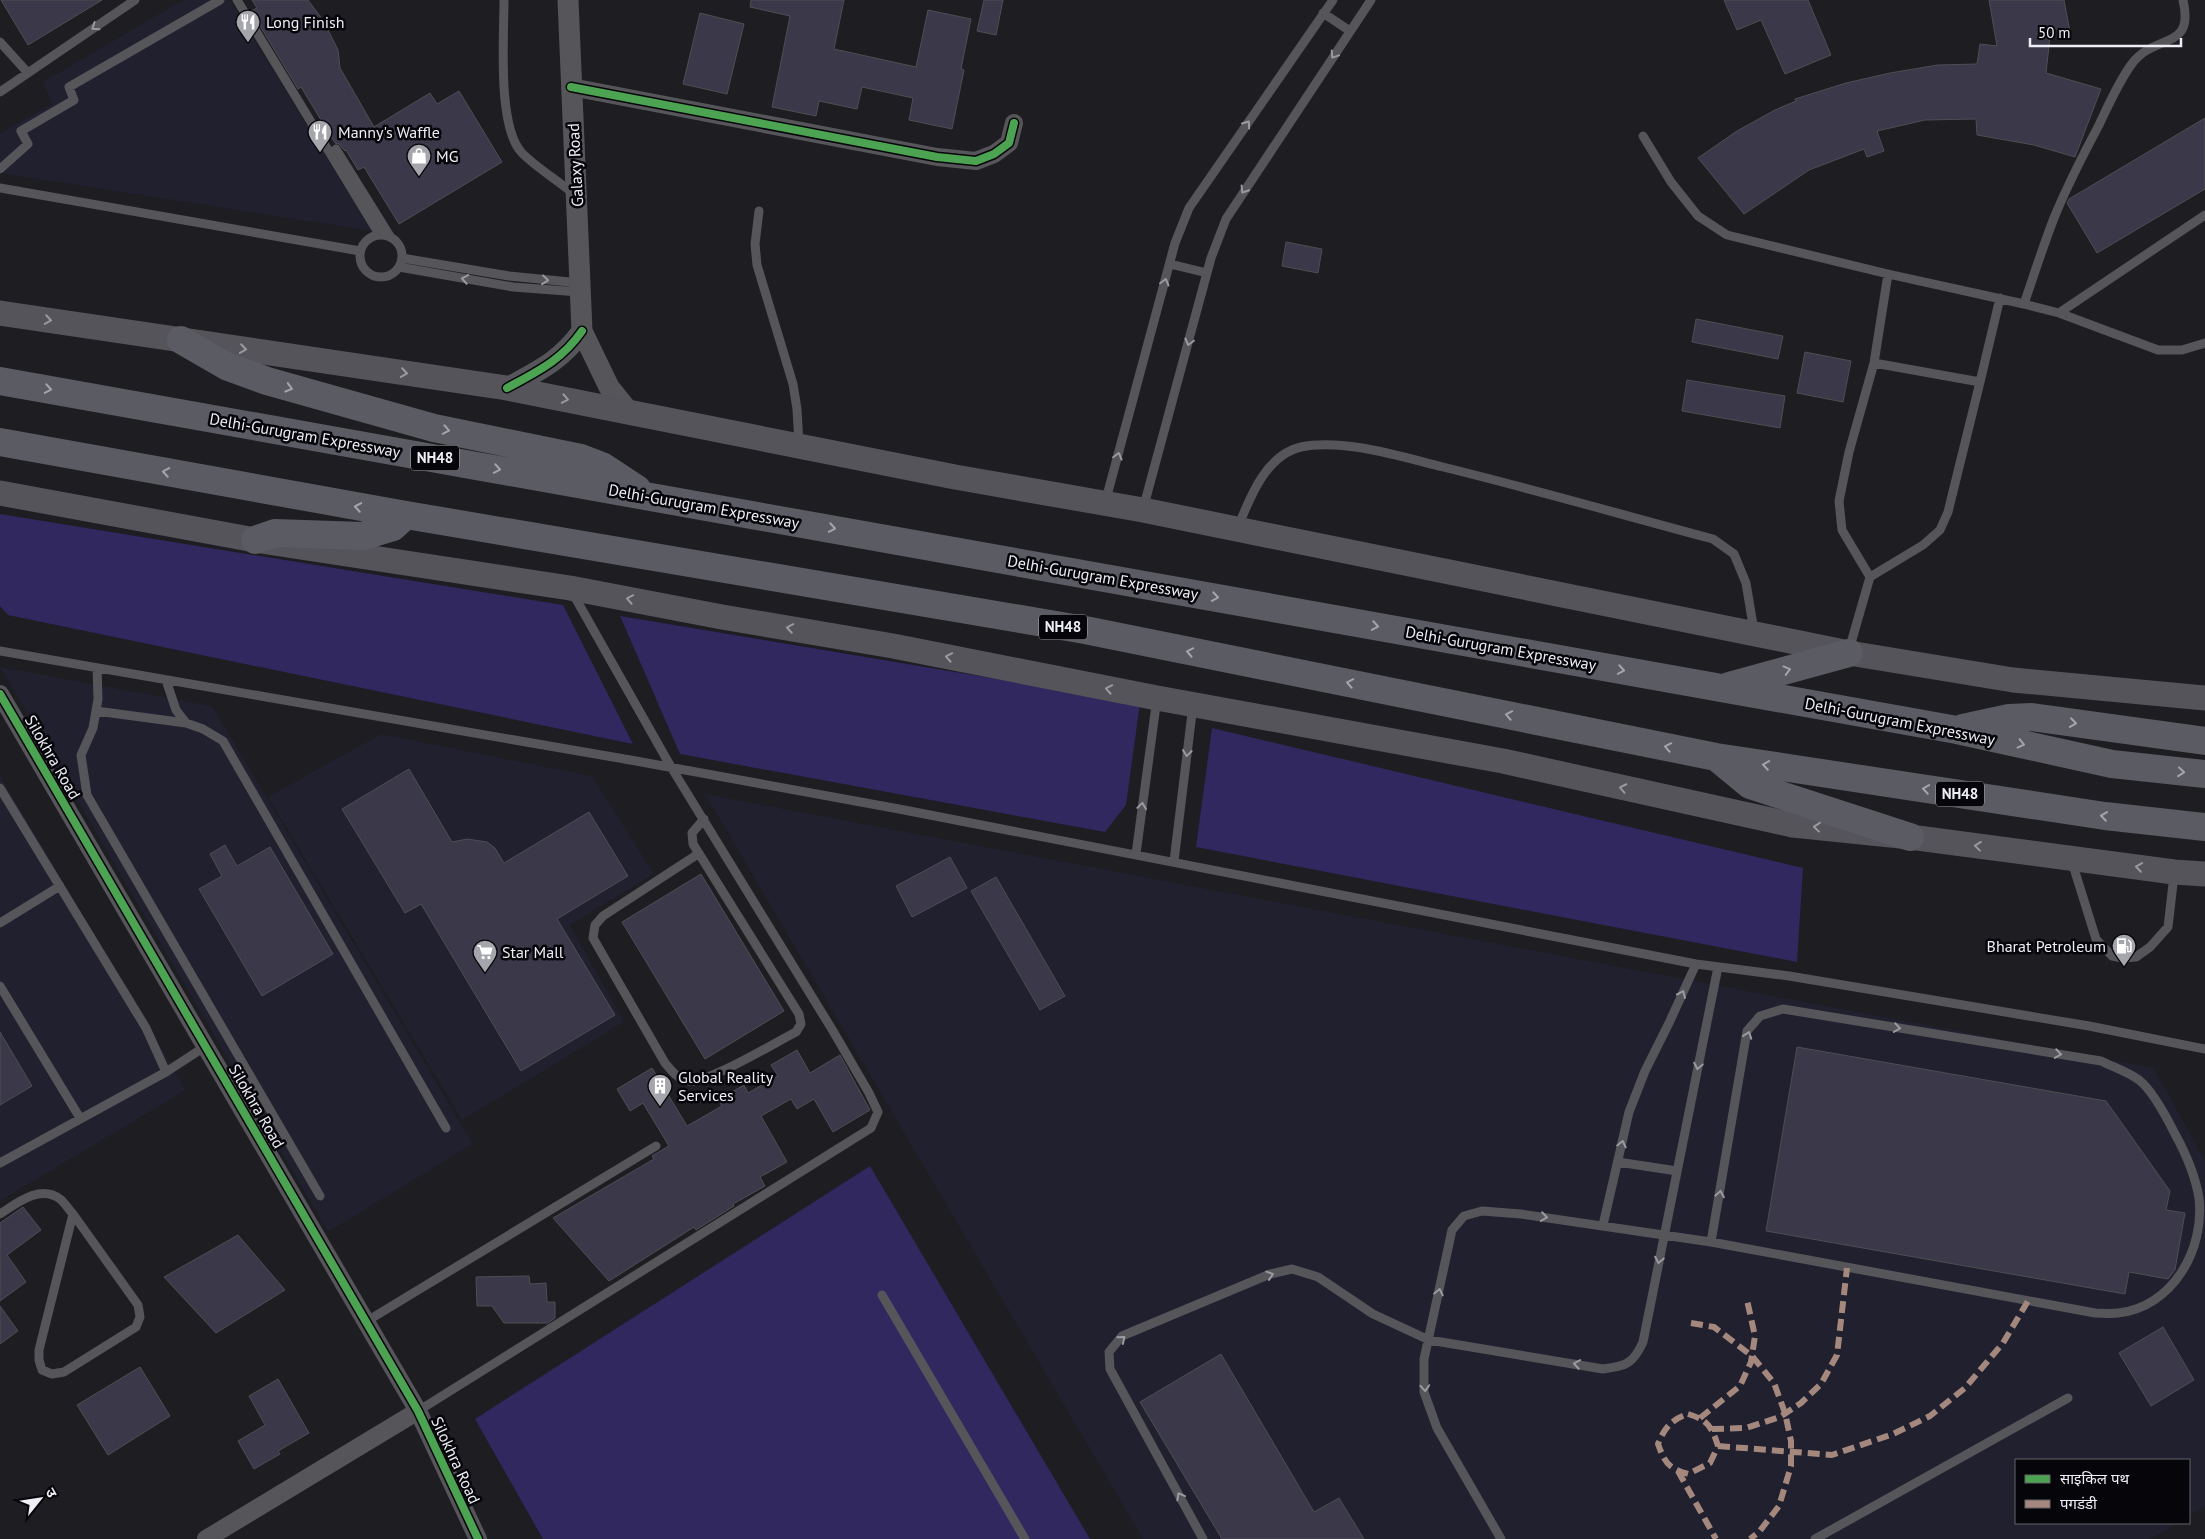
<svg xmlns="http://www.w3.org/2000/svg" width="2205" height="1539" font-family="'PT Sans','Noto Sans Devanagari',sans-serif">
<rect width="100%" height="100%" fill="#1d1d22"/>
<path fill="#20202f" d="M183,0H230L372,231L0,173V133L52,104L43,82Z
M0,667L212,706L473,1144L328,1232Z
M381,734L592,776L654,874L570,925L624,1022L462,1120L268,797Z
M0,775L186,1090L0,1201Z
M705,794L2154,1068L2205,1161V1506L2189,1516V1460H2016V1523H2178L2151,1539H1143Z"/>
<path fill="#30285f" d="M0,514L563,605L633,744L8,615L0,606Z
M620,616L1140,703L1126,805L1105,832L680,754Z
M1212,728L1803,868L1797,962L1196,847Z
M870,1166L1090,1539H543L475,1419Z"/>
<path fill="#3a3849" stroke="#4e4e53" d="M1,0H102L28,45Z
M252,0H308L323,20L338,50L340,68L374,127L430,93L437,104L459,91L502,162L399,224L364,167L358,170L346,150L345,151L339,144L335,143L301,87L298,89L251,11L257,8Z
M751,0H844L834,49L916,67L928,10L971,19L961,69L964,70L952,129L909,120L913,98L862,87L857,109L819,101L816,116L772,107L790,16L750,7Z
M984,0H1003L996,35L977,31Z
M1724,0H1808L1831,55L1785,74L1761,20L1737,30Z
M1989,0H2064L2070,32L2051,28L2046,73L2101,89L2075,157L2034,145L1977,135L1976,119L1925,120L1877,131L1884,151L1867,157L1864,149L1809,170L1744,214L1698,158L1737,131L1775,110L1796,101L1795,99L1846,83L1890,73L1938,65L1977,64L1980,44L1997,46Z
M700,13L744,24L727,94L683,84Z
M2205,118V189L2097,253L2067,203L2069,199Z
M1286,242L1322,249L1318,273L1282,266Z
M1696,319L1783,336L1778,359L1692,342Z
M1805,352L1851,361L1843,402L1797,393Z
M1687,380L1785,396L1780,428L1682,411Z
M409,769L452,842L467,839L487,842L495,848L504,863L589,812L628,876L557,919L615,1015L521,1071L421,904L405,913L342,809Z
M225,845L237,866L270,847L333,954L262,996L199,889L222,876L210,854Z
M950,857L967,888L912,917L896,886Z
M701,874L784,1011L705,1059L622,922Z
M996,877L1065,996L1040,1010L971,891Z
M0,1032L32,1086L0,1105Z
M1797,1047L2106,1101L2170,1191L2166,1210L2185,1213L2175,1270L2168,1279L2129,1272L2125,1294L1766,1231Z
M797,1050L810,1073L840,1055L870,1110L833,1132L814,1099L797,1109L791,1099L761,1116L787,1162L760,1177L765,1186L733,1204L734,1206L696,1230L694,1227L609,1281L553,1218L654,1159L652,1156L669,1146L643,1103L630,1111L617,1089L652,1068L687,1126L722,1106L718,1100L744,1085L748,1093L778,1076L771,1065Z
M23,1207L41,1230L7,1255L26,1282L0,1301V1223Z
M238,1235L285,1290L216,1333L164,1277Z
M529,1276L530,1284L546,1283L547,1302H555V1318L548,1323H504L492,1306H477L476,1277Z
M0,1306L18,1331L0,1344Z
M2163,1327L2194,1380L2151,1406L2119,1353Z
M1221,1354L1314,1512L1339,1498L1364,1539H1222L1140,1402Z
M140,1367L170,1416L108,1455L77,1405Z
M278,1379L309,1433L278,1451L280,1454L254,1469L238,1441L265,1425L249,1396Z"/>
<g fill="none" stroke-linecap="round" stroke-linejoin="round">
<path stroke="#55555a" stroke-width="9" d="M237,0L379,234
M504,0C504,36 497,127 522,153C537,168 557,180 574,194
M1323,13L1350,31
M0,42L28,73
M0,92L135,0
M1643,136L1671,182L1698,216L1727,235L1888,274L2024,304L2059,313L2158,350H2182L2205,343
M336,149L390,236
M0,169L28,144L21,131L74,100L69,87L220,0
M0,188L360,251
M759,211L755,244L757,265L793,384L797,409L799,445
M360 256a21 21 0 1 1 42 0a21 21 0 1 1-42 0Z
M402,258L509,276L580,283
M1170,264L1207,273
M399,267L513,287L579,292
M2024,304C2034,275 2043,246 2054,218C2067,186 2083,155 2099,125C2109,104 2118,83 2131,65C2154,32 2195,52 2183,0
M2059,313L2205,215
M1980,382L2000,298
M1105,503L1175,243L1189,208L1333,0
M1143,509L1211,258L1226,219L1371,0
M1238,527C1250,497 1266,455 1301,447C1343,438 1402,457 1443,467C1533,489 1623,515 1713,539L1734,554L1746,583L1754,631
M1870,577L1842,530L1839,501L1849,452L1874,363L1888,274
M1849,650L1870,577L1923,545L1940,530L1948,512L1980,382L1874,363
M0,651L636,761L899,809L1696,964L1789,976L2089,1026L2205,1049
M97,668L98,699L93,728L81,755L87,795L320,1196
M166,680L176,710L186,723L203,729L223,741L446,1128
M96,711L186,723
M0,788L146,1028L166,1072L0,1163
M698,854L603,916L595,925L593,938L665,1063C672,1071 677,1079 689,1081C707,1084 776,1042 796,1032L801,1024L799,1014L693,844L692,833L704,819
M1136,854L1157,698
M1174,861L1193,705
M2072,862L2096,939L2112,956L2123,958L2136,957L2150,947L2168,927L2174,875
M0,923L60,886
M0,986L80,1118
M166,1072L206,1046
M1618,1162L1677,1171
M0,1214C17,1203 40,1184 60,1199C65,1203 69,1210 73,1214L39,1350V1360L42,1370L52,1374L64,1372L136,1327L140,1317L138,1305L73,1214
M1603,1225L1629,1112L1645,1071L1669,1023L1696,964
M882,1295L1025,1539
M367,1321L656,1146
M418,1411L871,1128L878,1112L869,1093L833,1031L671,767L572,592
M1203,1539L1110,1369L1109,1352L1122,1336L1270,1274L1292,1269L1318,1277L1373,1314L1429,1340L1603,1369C1626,1366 1633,1364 1643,1342L1718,967
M1501,1539L1437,1428L1424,1392V1359L1452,1230L1464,1216L1482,1211L1521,1214L1711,1242L2095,1313C2103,1313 2111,1314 2118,1313C2173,1307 2205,1249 2199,1198C2195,1174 2186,1154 2175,1134C2167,1118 2152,1090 2139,1080C2128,1072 2113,1067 2101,1061L1783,1009L1760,1016L1747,1031L1711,1242
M1815,1539L2068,1398"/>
<path stroke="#55555a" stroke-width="18" d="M571,87L937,157L976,161L994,154L1009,143L1014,123
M0,694L418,1411L478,1539
M206,1539L418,1411"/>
<path stroke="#55555a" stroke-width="21" d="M568,0L582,331L609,387L629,412
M507,388C538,371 562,360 582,331"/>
<path stroke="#54545a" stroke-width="25" d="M0,313L507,388L955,477L1143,510L1849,653L2013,680L2205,698
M0,493L255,540L570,588L722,617L893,646L1157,698L1503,761L1793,825L1910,837L2174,872L2205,874"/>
<path stroke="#5b5b64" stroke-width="28" d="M181,340L226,366L267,381L434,428L581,458L602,466L637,489
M0,381L1957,730L2112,764L2205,774
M0,442L406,515L1085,630L1716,757L2105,816L2205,827
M255,540L275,533L363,536L393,527L406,515
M1729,686L1849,653
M1963,728L2009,718L2032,717L2205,741
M1716,757L1750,785L1910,837"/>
<path stroke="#a5887d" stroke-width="6" stroke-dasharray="12 6" stroke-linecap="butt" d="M1691,1323L1714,1327L1752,1356L1774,1383L1785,1413L1791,1441V1466L1779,1506L1759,1532L1750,1539
M1688,1414C1708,1420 1712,1427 1718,1446L1710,1463L1688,1474C1668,1468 1665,1463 1658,1444C1665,1427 1671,1420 1688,1414Z
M1700,1418L1740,1386L1751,1362L1755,1336L1747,1300
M1712,1429L1746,1428L1780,1417L1801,1403L1821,1384L1837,1355L1847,1268
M1718,1446L1832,1455L1893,1434L1930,1416L1965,1388L2003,1343L2028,1301
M1678,1471L1716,1539"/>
<defs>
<path id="cycleway" d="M571,87L937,157L976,161L994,154L1009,143L1014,123
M507,388C538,371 562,360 582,331
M0,694L418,1411L478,1539"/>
</defs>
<use href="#cycleway" stroke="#06060a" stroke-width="11"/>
<use href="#cycleway" stroke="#4ca352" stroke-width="8"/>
</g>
<defs><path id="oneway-chevron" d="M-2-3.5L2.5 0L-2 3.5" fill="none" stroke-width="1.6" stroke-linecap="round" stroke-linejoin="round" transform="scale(1.25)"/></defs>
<g stroke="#9a9aa0">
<use href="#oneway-chevron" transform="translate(95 27) rotate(146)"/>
<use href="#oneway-chevron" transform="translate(1334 55) rotate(124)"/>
<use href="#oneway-chevron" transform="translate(1247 124) rotate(-55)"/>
<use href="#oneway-chevron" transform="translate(1244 190) rotate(122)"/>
<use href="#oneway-chevron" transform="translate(465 279) rotate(-170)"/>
<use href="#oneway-chevron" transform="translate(545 280) rotate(6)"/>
<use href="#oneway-chevron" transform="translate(1165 282) rotate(-75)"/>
<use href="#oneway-chevron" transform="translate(1189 342) rotate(105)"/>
<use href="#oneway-chevron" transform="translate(1118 456) rotate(-75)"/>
<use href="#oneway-chevron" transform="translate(1187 753) rotate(97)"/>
<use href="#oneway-chevron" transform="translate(1142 806) rotate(-82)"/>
<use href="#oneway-chevron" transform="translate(1682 994) rotate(-66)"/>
<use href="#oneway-chevron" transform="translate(1897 1028) rotate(9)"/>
<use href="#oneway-chevron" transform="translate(1748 1035) rotate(-70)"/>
<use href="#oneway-chevron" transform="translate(2058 1054) rotate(9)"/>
<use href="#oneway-chevron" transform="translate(1698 1066) rotate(101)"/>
<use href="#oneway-chevron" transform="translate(1622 1144) rotate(-77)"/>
<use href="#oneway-chevron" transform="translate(1720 1194) rotate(-80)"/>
<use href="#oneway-chevron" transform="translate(1544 1217) rotate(8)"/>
<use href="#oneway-chevron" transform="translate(1659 1260) rotate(101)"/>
<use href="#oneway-chevron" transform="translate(1270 1275) rotate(-18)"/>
<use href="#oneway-chevron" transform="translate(1439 1292) rotate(-78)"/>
<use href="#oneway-chevron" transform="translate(1122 1339) rotate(-40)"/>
<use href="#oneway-chevron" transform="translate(1577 1364) rotate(-170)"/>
<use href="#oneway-chevron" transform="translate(1425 1388) rotate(86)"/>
<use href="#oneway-chevron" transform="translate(1180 1496) rotate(-119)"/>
</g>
<g stroke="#9999a0">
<use href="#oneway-chevron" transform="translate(48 320) rotate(9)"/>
<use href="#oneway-chevron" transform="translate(243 349) rotate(8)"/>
<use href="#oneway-chevron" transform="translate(404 373) rotate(8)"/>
<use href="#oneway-chevron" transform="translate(565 399) rotate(11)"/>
<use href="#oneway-chevron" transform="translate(630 599) rotate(-169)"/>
<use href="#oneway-chevron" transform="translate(790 628) rotate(-170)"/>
<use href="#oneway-chevron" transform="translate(949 657) rotate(-169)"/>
<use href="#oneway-chevron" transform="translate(1109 689) rotate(-169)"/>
<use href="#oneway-chevron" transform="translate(1623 788) rotate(-168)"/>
<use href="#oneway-chevron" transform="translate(1817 827) rotate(-174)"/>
<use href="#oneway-chevron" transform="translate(1978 846) rotate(-173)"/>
<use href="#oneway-chevron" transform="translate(2139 867) rotate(-172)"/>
</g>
<g stroke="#a4a4ad">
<use href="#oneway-chevron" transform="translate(289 388) rotate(16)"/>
<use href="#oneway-chevron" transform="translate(48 389) rotate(10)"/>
<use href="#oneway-chevron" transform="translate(446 430) rotate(11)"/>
<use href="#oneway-chevron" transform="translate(497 469) rotate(10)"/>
<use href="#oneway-chevron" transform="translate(166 472) rotate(-170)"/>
<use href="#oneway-chevron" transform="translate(358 507) rotate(-170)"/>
<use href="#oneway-chevron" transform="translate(832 528) rotate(10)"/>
<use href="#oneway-chevron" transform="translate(1215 597) rotate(10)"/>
<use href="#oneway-chevron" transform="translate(1375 626) rotate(10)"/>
<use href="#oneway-chevron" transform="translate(1190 652) rotate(-169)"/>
<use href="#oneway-chevron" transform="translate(1621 670) rotate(10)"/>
<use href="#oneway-chevron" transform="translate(1787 670) rotate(-15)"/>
<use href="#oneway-chevron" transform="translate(1350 683) rotate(-169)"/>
<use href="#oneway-chevron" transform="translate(1509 715) rotate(-169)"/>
<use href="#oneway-chevron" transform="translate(2073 723) rotate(8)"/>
<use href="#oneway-chevron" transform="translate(2021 744) rotate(13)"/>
<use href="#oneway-chevron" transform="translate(1668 747) rotate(-169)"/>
<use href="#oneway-chevron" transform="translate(1766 765) rotate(-171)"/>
<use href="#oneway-chevron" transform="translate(2181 772) rotate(6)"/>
<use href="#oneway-chevron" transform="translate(1926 789) rotate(-171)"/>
<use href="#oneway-chevron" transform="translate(2104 816) rotate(-172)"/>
</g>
<defs>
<symbol id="restaurant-pin" viewBox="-11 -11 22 30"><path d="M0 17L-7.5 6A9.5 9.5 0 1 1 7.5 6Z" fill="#a5a5ac" stroke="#06060a"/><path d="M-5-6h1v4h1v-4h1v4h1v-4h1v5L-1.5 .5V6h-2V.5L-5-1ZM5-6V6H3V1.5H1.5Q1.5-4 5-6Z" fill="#fff"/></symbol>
<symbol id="shop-pin" viewBox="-11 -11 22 30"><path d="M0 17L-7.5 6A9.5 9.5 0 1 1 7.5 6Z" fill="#a5a5ac" stroke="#06060a"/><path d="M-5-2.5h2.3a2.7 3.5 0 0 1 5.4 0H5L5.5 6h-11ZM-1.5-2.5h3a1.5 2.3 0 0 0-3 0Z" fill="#fff"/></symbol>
<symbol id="fuel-pin" viewBox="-11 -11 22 30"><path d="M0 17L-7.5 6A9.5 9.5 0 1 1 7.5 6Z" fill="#a5a5ac" stroke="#06060a"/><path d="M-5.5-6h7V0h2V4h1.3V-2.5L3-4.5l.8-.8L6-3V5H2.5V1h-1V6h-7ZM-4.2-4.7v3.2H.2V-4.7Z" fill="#fff"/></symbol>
<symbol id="supermarket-pin" viewBox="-11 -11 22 30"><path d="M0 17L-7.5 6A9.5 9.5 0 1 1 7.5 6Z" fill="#a5a5ac" stroke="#06060a"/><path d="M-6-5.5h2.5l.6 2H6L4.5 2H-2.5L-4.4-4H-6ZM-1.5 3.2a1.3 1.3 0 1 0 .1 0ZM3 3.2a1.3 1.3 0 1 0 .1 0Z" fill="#fff"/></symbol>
<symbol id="building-pin" viewBox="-11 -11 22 30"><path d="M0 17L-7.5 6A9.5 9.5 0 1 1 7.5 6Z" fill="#a5a5ac" stroke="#06060a"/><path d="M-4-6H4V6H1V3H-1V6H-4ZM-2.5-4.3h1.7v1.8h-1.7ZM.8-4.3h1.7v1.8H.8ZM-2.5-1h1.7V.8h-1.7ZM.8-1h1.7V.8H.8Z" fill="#fff"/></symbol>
</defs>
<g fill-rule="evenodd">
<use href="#restaurant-pin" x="234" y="8" width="28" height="38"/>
<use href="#restaurant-pin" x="306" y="118" width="28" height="38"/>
<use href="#shop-pin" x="405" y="142" width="28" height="38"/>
<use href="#fuel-pin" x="2110" y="932" width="28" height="38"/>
<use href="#supermarket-pin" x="471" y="938" width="28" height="38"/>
<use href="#building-pin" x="646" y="1072" width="28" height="38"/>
</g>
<g text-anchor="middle" stroke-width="5" stroke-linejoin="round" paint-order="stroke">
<g fill="#06060a" stroke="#a8a8af" stroke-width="1">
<rect x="411" y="445.5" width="48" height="25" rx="4"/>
<rect x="1039" y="614.5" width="48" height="25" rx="4"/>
<rect x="1936" y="781.5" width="48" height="25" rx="4"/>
</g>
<g font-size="15" font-weight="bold" fill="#eeeef6">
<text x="435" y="463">NH48</text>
<text x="1063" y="632">NH48</text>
<text x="1960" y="799">NH48</text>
</g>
<g font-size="16" fill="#eeeef6" stroke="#06060a" text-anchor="start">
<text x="266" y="28">Long Finish</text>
<text x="338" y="138">Manny's Waffle</text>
<text x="436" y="162">MG</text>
<text x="2106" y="952" text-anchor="end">Bharat Petroleum</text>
<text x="502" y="958">Star Mall</text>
<text x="678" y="1083">Global Reality<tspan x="678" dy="18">Services</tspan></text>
</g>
<g font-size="16" fill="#eeeef6" stroke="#06060a">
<text transform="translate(575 165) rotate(-93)" y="6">Galaxy Road</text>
<text transform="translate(305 435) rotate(10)" y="6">Delhi-Gurugram Expressway</text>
<text transform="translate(704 506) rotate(10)" y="6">Delhi-Gurugram Expressway</text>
<text transform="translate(1103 577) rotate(10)" y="6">Delhi-Gurugram Expressway</text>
<text transform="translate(1501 648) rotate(10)" y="6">Delhi-Gurugram Expressway</text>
<text transform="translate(1900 721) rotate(11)" y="6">Delhi-Gurugram Expressway</text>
<text transform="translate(53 757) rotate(60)" y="6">Silokhra Road</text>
<text transform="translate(257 1106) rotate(60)" y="6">Silokhra Road</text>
<text transform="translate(456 1460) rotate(65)" y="6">Silokhra Road</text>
</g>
</g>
<rect x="2015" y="1459" width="175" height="65" fill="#06060a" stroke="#636368"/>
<rect x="2025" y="1475" width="25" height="8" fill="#4ca352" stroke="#636368"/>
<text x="2060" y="1484" font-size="15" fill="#eeeef6">साइकिल पथ</text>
<rect x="2025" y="1500" width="25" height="8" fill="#a5887d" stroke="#636368"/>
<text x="2060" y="1509" font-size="15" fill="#eeeef6">पगडंडी</text>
<g transform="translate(40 1499) rotate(60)" stroke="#06060a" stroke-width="4" paint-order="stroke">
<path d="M0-4L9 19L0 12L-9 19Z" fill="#eeeef6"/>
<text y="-8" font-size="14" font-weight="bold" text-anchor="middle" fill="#eeeef6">उ</text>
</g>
<path d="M2030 38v8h151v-8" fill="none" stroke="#eeeef6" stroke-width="2.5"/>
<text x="2038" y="38" font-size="15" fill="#eeeef6" stroke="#06060a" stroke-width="4" paint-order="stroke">50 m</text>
</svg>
